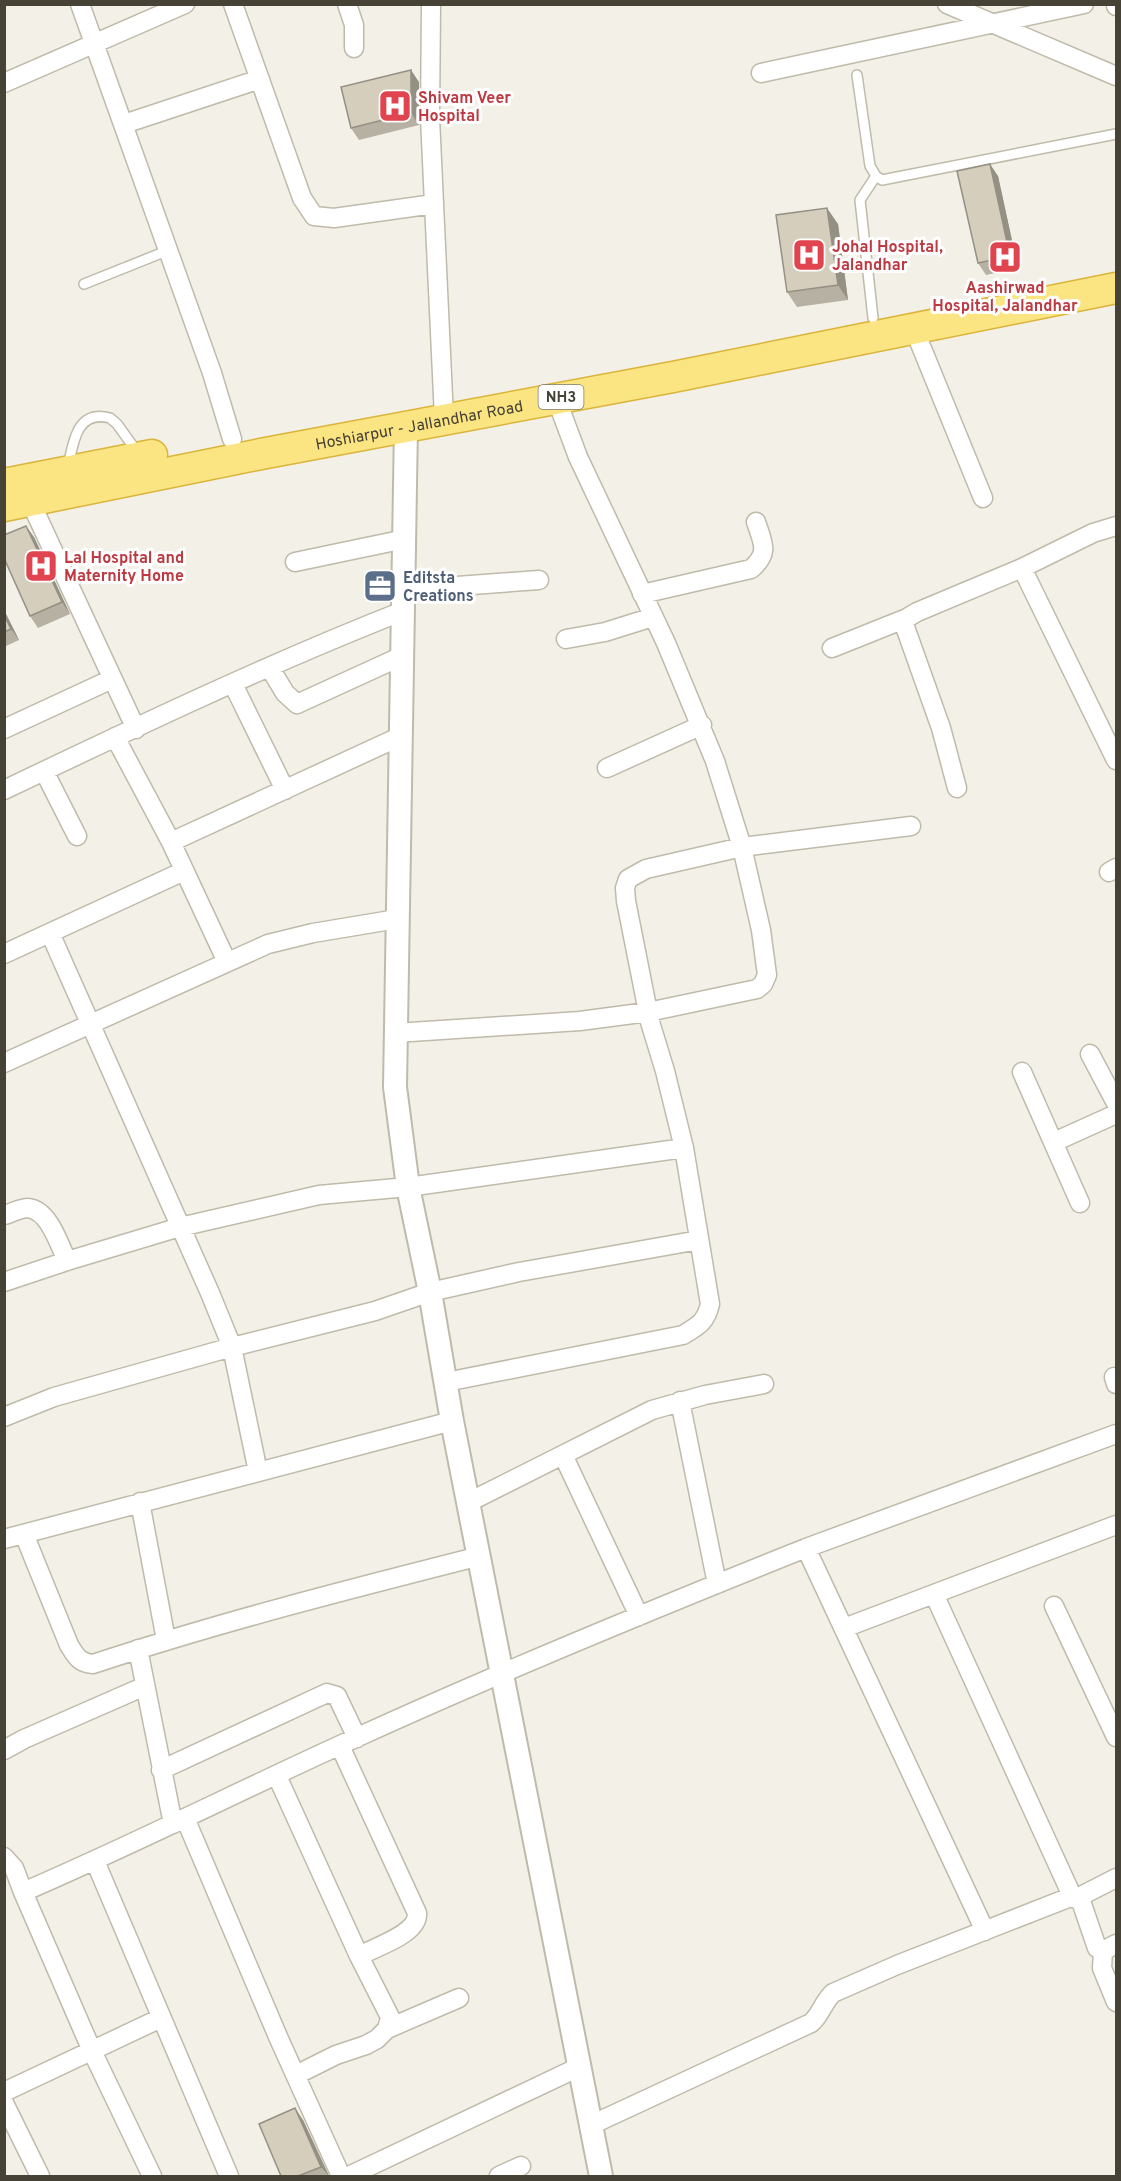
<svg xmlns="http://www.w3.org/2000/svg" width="1121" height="2181" font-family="Overpass,sans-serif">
<rect width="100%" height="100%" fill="#f3f1e7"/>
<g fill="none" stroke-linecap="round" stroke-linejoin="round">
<defs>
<path id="service" d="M857,75L870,166L876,176L882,180L1116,134
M84,284L169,250
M873,318L860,200L876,176
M68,467C73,444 76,409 110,418L117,424L138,453"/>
<path id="minor" d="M80,4L212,373L232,439
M233,4L302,198L314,216L334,218L434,204
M347,4L354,25V48
M431,4L430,118L444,418
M947,4L1116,76
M1116,4V6
M761,73L1084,4
M4,83L185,4
M124,124L260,79
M914,329L983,498
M30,501L136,729
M295,562L405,539
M1022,568L1116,760
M404,590L539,580
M642,594L751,569C770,553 763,543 756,522
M566,639L605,632L653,617
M832,648L907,618
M270,668L285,693L297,704L402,656
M233,684L285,790
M4,729L112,679
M115,737L171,842L227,962
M607,768L702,725
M44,771L77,836
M957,788L941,728L904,624L907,618L917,612L1022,568L1093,533L1116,526
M4,790C136,727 268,664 403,611
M171,842L401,736
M1109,872L1116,868
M50,933L210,1293L232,1347L258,1472
M4,954L184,871
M395,1033L580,1021L648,1012L757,989L763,984L767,975L761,930L742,847L715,761L666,643L578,457L556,398
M1090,1054L1116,1103
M4,1063L268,944L313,933L397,919
M1022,1072L1080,1203
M1054,1142L1116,1114
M4,1215C12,1213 20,1208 28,1208C49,1210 59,1244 67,1261
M4,1282L67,1261L180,1227L319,1195L408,1187L684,1148
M1114,1377L1116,1384
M446,1382L683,1335C698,1326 706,1322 710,1304L684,1148L665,1071L650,1022L626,901L625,888L628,879L646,869L742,847L911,826
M680,1401L717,1584
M4,1417L54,1397L232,1347L375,1311L430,1292L519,1272L699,1240
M563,1455L639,1616
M140,1502L166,1640
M469,1502L652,1410L705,1395L764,1384
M24,1534L69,1645C76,1656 79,1663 93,1664C220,1622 350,1589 480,1556
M4,1539L452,1421
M934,1594L1073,1898
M1054,1606L1116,1737
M844,1628L1116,1525
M138,1649L173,1824
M340,1746L417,1913C419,1934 375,1947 359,1956
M4,1750L24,1739L145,1686
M161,1770L327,1693L337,1696L357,1738
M277,1776L359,1956L390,2017L387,2029L377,2039L366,2045L336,2055L296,2075
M185,1818L279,2039L341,2176
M4,1857L14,1868L23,1892
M95,1861L229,2176
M1077,1898L1116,1878
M985,1931L806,1548L1116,1434
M1103,1951L1102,1968L1116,2002
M387,2029L459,1998
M4,2092L161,2018
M4,2103L40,2176
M591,2125L811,2023C821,2015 823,2002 833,1993L897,1965L1068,1898H1077L1082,1904L1097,1948L1103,1951L1116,1944
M152,2176L92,2051L23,1892C137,1843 247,1787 360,1736C507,1669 656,1608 806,1548
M349,2176L579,2067
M499,2176L521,2166"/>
<path id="tertiary" d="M406,426L395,1087L408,1187L430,1292L452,1421L601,2176"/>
<g id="trunk">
<path d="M4,484L152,455"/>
<path id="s1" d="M4,506L266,453L673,377L1116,288"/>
</g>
</defs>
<use href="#service" stroke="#bfbaaa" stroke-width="12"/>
<use href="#minor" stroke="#bfbaaa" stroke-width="21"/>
<use href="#tertiary" stroke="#bfbaaa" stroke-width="26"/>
<use href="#trunk" stroke="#dab43b" stroke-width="33"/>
<use href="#service" stroke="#fff" stroke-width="9"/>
<use href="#minor" stroke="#fff" stroke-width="18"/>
<use href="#tertiary" stroke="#fff" stroke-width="22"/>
<use href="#trunk" stroke="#fbe482" stroke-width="30"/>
</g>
<path fill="#b7b1a3" d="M419,82V125L359,140L351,128Z
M998,176L1018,268L986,275L978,263Z
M838,224L848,300L797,307L787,292Z
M34,537L70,614L38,628L30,616Z
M4,610L19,640L4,647Z
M303,2120L329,2176H281Z"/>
<path fill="#959084" d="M411,70L419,82V125L411,113Z
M990,164L998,176L1018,268L1010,256Z
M827,208L838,224L848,300L838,285Z
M26,526L34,537L70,614L62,602Z
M4,610L19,640L11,629L4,615Z
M295,2108L303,2120L329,2176L321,2167Z"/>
<path fill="#d5cebd" stroke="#959084" stroke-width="1.5" d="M411,70V113L351,128L341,87Z
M990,164L1010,256L978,263L957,171Z
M827,208L838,285L787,292L776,215Z
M26,526L62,602L30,616L4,558V535Z
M4,615L11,629L4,632Z
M295,2108L321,2167L298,2176H281L259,2124Z"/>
<defs>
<symbol id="hospital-square" viewBox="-11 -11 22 22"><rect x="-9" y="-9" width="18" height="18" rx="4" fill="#e0444e" stroke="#fff"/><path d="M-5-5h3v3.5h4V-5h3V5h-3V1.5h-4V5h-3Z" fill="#fff"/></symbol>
<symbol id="office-square" viewBox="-11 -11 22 22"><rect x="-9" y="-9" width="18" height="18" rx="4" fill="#5c6f8a" stroke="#fff"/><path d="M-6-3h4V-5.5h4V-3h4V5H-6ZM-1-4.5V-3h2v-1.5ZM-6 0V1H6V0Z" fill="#fff"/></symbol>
</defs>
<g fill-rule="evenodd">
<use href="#hospital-square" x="376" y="87" width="38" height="38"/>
<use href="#hospital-square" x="790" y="236" width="38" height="38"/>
<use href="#hospital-square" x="986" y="238" width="38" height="38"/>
<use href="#hospital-square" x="22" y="547" width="38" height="38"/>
<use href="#office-square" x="361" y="567" width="38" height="38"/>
</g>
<g text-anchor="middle" stroke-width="6" stroke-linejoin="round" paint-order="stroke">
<rect fill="#fff" stroke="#7e7b72" stroke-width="1.5" x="538.5" y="385" width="45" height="24" rx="4.5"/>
<g font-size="15" font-weight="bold" fill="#464236">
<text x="561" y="402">NH3</text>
</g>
<g font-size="16" font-weight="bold" fill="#be3a42" stroke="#fff" text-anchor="start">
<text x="418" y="103">Shivam Veer<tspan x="418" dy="18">Hospital</tspan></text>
<text x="832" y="252">Johal Hospital,<tspan x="832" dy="18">Jalandhar</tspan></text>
<text x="1005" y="293" text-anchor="middle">Aashirwad<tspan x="1005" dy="18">Hospital, Jalandhar</tspan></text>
<text x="64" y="563">Lal Hospital and<tspan x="64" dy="18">Maternity Home</tspan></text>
</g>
<g font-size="16" fill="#464236" stroke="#fff">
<text dy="6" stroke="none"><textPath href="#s1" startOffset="423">Hoshiarpur - Jallandhar Road</textPath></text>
</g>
<g font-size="16" font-weight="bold" fill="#4e5e75" stroke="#fff" text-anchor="start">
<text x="403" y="583">Editsta<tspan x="403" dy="18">Creations</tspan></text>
</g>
</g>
<rect width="1121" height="2181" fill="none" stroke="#464236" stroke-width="12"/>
</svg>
